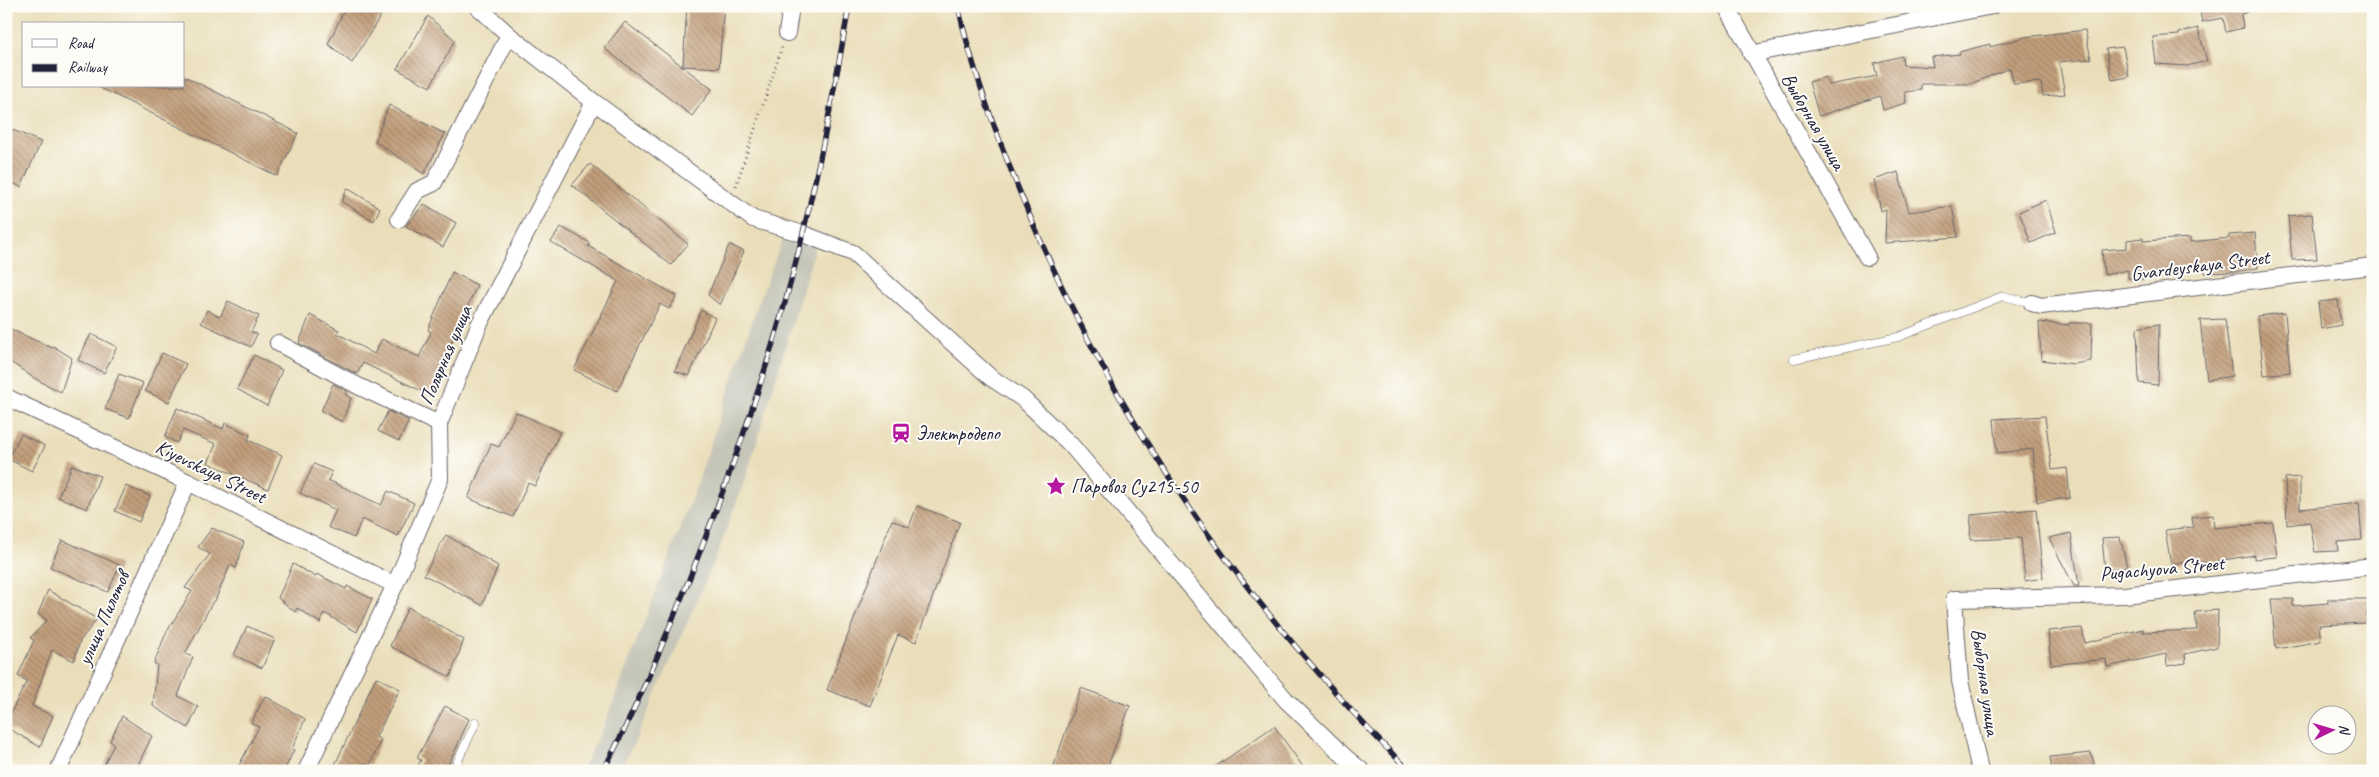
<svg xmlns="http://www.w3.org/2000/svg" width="2379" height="777" font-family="Caveat,sans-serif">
<defs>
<pattern id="building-back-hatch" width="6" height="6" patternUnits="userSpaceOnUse" patternTransform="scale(1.25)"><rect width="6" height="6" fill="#c29f7b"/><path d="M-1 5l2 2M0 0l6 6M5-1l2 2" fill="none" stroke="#9d8166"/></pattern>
</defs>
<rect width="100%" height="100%" fill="#fdfcf7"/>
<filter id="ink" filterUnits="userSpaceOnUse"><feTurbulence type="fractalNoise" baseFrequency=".02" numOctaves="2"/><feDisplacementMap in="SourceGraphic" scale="10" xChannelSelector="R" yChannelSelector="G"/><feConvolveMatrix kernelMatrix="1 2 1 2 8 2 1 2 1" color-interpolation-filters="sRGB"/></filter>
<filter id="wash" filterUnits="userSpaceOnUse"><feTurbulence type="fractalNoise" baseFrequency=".0096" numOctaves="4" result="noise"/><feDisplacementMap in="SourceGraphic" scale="20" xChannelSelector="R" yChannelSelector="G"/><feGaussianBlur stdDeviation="1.12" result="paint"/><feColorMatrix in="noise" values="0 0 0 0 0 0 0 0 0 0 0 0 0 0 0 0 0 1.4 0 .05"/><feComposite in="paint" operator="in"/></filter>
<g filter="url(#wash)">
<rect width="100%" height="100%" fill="#eadeba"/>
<path fill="#c5c5b8" d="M784,236L816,245L748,471L717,555L635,741L619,771H581L604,726L697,484L758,304Z"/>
<g id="blocks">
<path fill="url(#building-back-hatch)" d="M346,6H367L381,15L352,63L328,44Z
M687,6H724L719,68L683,66Z
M2199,6H2247L2248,12L2241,14L2243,28L2226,32L2223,18L2202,22Z
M428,16L455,40L430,87L397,69Z
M625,22L712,89L692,116L604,48Z
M2198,28L2207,61L2187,66L2156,64L2153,37L2179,35V33Z
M2085,30L2091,59L2059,62L2065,94L2043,96L2041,82L2014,84L2010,68L1970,84H1921V90L1905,92L1906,103L1883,110L1880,96L1819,116L1809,82L1826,77L1829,85L1877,76L1874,63L1902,56L1903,65L1933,67L1931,57L1960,54L1959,52L1990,44V47L2025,37Z
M2123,47L2129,77L2112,80L2106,49Z
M184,76L298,133L277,176L97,86H184Z
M389,105L445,134L424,174L375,141Z
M6,127L41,142L21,187L6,180Z
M590,164L688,244L671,265L572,185Z
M1898,172L1909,212L1952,206L1958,237L1885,243L1886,209L1881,211L1874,180Z
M347,188L380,208L374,221L342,202Z
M2046,200L2056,232L2031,243L2019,212Z
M424,204L456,223L443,247L406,226Z
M2312,214L2317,259L2292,260L2288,216Z
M561,227L590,243L588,246L677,296L669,309L660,304L617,391L574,370L618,281L551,242Z
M2255,233L2258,268L2235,272L2205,273V269L2144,274V279L2128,278V270L2104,275L2102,250L2127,248V240L2143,238V241L2190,238V242L2229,238V235Z
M729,245L744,251L720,305L708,295Z
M452,272L477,285L443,362L447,364L432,396L363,363L357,374L299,343L310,315L339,330L337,333L374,354L382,339L419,357L431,332L428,330Z
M2338,300L2341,325L2321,329L2318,302Z
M228,301L259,316L251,332L257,334L251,347L201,323L207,310L220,317Z
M701,310L715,318L689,376L675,371Z
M2285,313L2290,372L2264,375L2257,316Z
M2225,319L2232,376L2207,380L2200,320Z
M2039,322L2069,325V323H2092L2091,361L2074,364L2041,360Z
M2159,324L2158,385L2139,383L2137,328Z
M6,327L52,348L53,346L72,358L61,392L34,378L6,359Z
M91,334L117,347L104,373L78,360Z
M162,353L186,364L169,402L145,391Z
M254,355L282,370L267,406L237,389Z
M119,374L143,383L129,418L105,409Z
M333,384L347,391L345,394L351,398L342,422L321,411Z
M177,408L223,429L225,423L250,435L248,440L282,455L268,489L208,463L216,444L183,430L177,443L165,437Z
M388,411L409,421L399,441L378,431Z
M516,412L560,432L535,486L528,483L513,517L468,498L491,444L499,447Z
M2045,416L2052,470L2067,468L2070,498L2037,502L2033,449L1997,453L1994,419Z
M21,434L45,446L32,471L8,459Z
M314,464L332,472L328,480L381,505L388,491L414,503L398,536L362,519L354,538L328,527L336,510L300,493Z
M72,465L100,476L87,509L58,497Z
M2300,477V509L2359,503L2362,540L2337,542L2338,551L2315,552L2310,522L2287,525L2285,478Z
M126,486L150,496L139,522L115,511Z
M917,506L960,522L916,642L898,635L870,706L827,690L892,520L909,527Z
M2036,509L2043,578L2025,581L2021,538L1970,540L1971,515Z
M2213,515L2214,528L2273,523L2277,557L2254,559V555L2217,561V564L2192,561L2171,565L2165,530L2193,527L2192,517Z
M212,528L244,542L236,568L230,565L215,601H213L185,654L193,657L178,696L198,707L188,728L153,706L157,665L154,663L166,633L192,591L185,588L210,554L198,547Z
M2071,533L2079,586H2074L2049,538Z
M446,535L498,566L482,605L424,575Z
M2120,537L2127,567L2105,570L2102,538Z
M62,540L120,565L108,592L50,567Z
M293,564L316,577L317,574L346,589L347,586L372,599L357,632L324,613L320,623L297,608L295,612L278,598Z
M48,590L97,619L80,641L74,661L52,650L32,706L53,716L40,747L6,727V722L27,681L18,676L34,640L30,638L47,620L38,614Z
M2271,599H2293V606L2328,603V599H2369L2366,623L2319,625L2321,641L2276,649Z
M408,607L464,640L450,677L390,646Z
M2218,610L2217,647L2185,654L2186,663L2167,666L2166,654L2107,667L2106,659L2051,665L2048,631L2082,628L2085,643L2143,629V632L2197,630L2195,612Z
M247,626L275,639L262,668L234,655Z
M376,677L400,689L376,737L381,740L370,765L365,763L361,771H332Z
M1081,688L1130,706L1106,771H1052Z
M265,696L305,719L292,749L294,750L284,771H236L259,727L251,723Z
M445,706L469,719L456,749L445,771H415L421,760L417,758Z
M122,716L152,736L135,771H101L114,744L110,741Z
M1274,726L1306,771H1209Z
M2091,753L2096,771H2052L2050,757Z"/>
</g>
</g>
<g filter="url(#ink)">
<use href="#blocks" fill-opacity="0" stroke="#686467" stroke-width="1"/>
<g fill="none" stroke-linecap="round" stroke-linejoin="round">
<defs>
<path id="service" d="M1794,359L1898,337L2003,296L2032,303
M453,771L476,722"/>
<path id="minor" d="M477,6L509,35L594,102L753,219L803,234L853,253L990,377L1023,399L1071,445L1286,700L1345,757L1362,771
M1726,6L1867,257
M787,33L791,6
M1751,54L1992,6
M399,219L417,191L434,183L509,35
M2032,303L2041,306L2373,266
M278,343L360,387L439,424
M6,397L188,482L395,585
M58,771L188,482
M306,771L395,585L440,479L439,424L479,325L594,102
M1980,771L1960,681L1954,599L2125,595L2373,566"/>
</defs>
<use href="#service" stroke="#686467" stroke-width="9"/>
<use href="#minor" stroke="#686467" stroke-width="18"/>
<path stroke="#686467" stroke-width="3" stroke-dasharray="1 4" stroke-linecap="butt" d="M736,186L782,47"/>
<use href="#service" stroke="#fff" stroke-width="8"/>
<use href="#minor" stroke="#fff" stroke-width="16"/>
<defs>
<path id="rail" d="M958,6C972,69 995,131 1019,190C1088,360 1178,508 1297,648C1333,690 1370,733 1410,771
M603,771C636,710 662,646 688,582C733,469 775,352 803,233C821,158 836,82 849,6"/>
</defs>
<use href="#rail" stroke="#22223b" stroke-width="5.5"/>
<use href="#rail" stroke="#fdfcf7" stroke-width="4" stroke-dasharray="11" stroke-linecap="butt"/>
</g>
</g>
<defs>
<symbol id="station-bare" viewBox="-9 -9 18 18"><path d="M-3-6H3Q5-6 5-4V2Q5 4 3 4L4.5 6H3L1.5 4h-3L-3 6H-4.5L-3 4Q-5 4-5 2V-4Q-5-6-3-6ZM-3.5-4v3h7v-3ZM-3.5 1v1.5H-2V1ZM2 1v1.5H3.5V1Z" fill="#b5179e" stroke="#fdfcf7" stroke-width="2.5" paint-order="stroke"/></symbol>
<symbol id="sight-bare" viewBox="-9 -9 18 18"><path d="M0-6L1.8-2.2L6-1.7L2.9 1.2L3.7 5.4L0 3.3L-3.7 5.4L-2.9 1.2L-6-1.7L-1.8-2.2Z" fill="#b5179e" stroke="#fdfcf7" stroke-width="2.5" paint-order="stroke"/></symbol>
</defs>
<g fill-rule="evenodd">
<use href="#station-bare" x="887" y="419" width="28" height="28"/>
<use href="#sight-bare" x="1042" y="472" width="28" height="28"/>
</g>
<g text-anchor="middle" stroke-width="4" stroke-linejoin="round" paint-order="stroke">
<g font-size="20" fill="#22223b" stroke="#fdfcf7">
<text transform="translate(1814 121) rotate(60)" y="7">Выборная улица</text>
<text transform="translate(2200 265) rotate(-7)" y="7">Gvardeyskaya Street</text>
<text transform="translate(445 355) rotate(-67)" y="7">Полярная улица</text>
<text transform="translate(211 471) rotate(26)" y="7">Kiyevskaya Street</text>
<text transform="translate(2162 568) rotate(-5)" y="7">Pugachyova Street</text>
<text transform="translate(103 618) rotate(-66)" y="7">улица Пилотов</text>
<text transform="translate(1986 682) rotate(82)" y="7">Выборная улица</text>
</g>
<g font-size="20" fill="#22223b" stroke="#fdfcf7" text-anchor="start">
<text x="916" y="440">Электродепо</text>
<text x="1071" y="493">Паровоз Су215-50</text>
</g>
</g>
<rect width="2379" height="777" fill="none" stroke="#fdfcf7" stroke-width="25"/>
<rect x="22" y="22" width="162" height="65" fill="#fdfcf7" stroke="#a5a5ac"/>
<rect x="32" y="39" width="25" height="8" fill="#ffffff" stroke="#a5a5ac"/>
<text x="68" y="48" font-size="15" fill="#22223b">Road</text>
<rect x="32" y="64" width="25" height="8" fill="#22223b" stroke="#a5a5ac"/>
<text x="68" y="72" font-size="15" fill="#22223b">Railway</text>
<g transform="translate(2332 730) rotate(85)"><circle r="24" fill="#fdfcf7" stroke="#a5a5ac"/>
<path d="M0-4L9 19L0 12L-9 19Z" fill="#b5179e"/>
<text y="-8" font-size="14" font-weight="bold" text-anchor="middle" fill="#22223b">N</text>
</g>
</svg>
